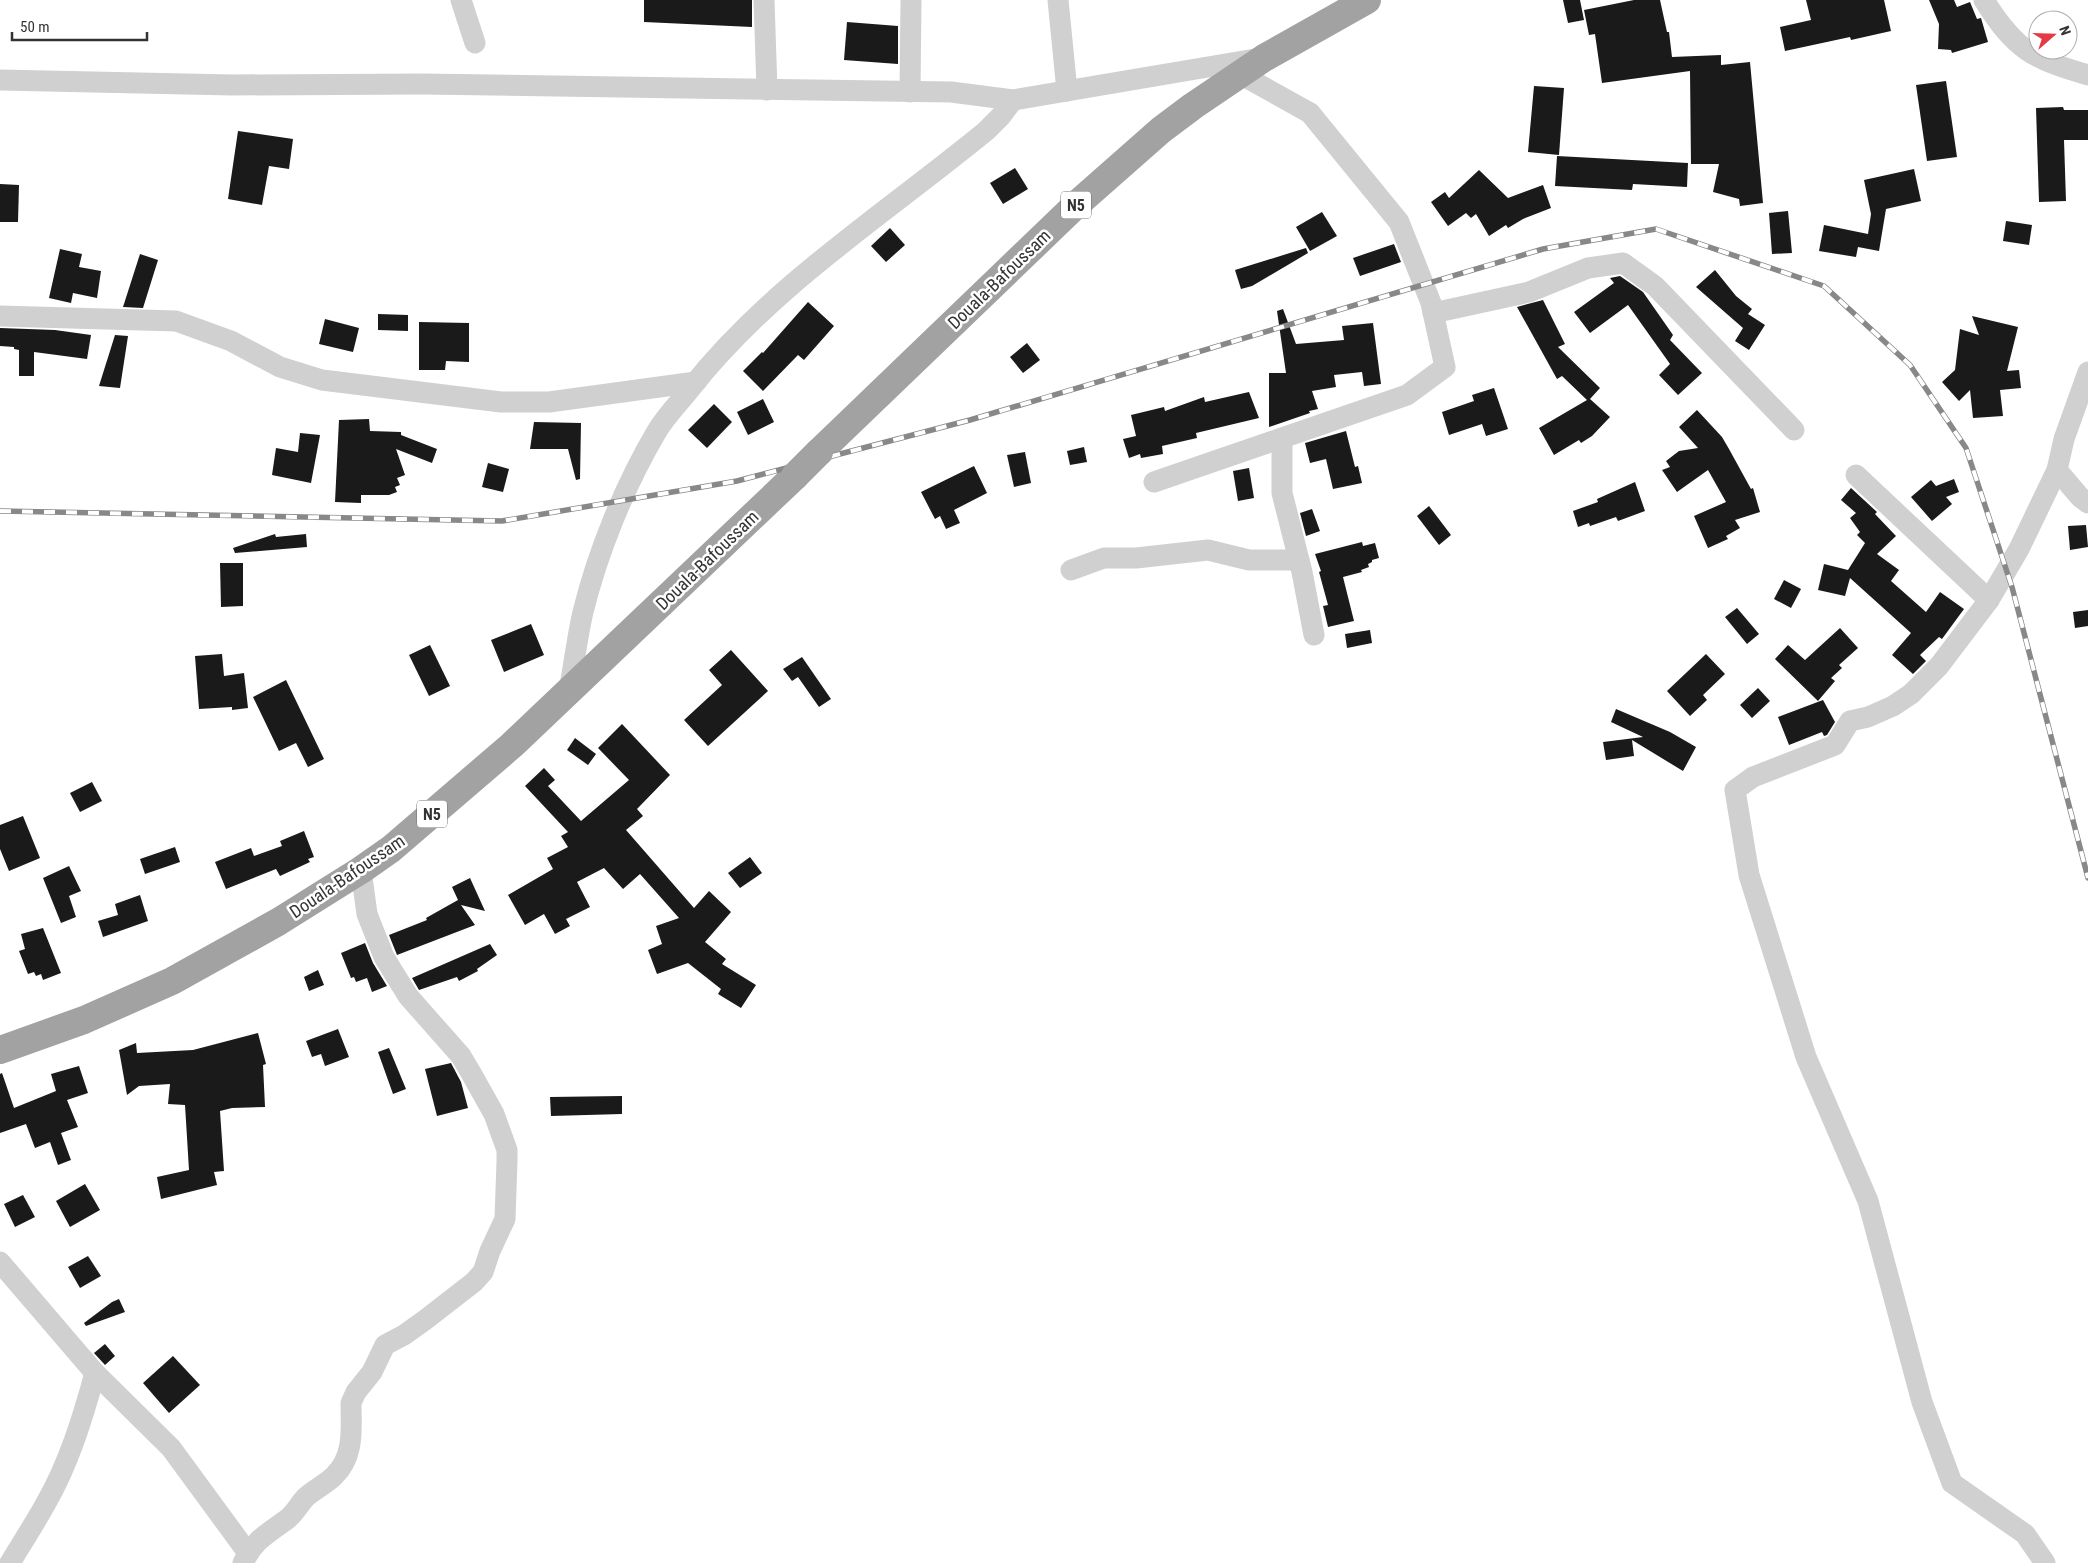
<svg xmlns="http://www.w3.org/2000/svg" width="2088" height="1563" viewBox="0 0 2088 1563" font-family="'Roboto Condensed',sans-serif">
<style>
.building{fill:#1a1a1a}
.lines{fill:none;stroke-linecap:round;stroke-linejoin:round}
.minor{stroke:#d0d0d0;stroke-width:21}
.trunk{stroke:#a2a2a2;stroke-width:28}
.rail-casing{stroke:#888;stroke-width:5.5}
.rail{stroke:#fff;stroke-width:4;stroke-dasharray:11;stroke-linecap:butt}
.trunk-bridge{stroke:#a2a2a2;stroke-width:28}
.labels{text-anchor:middle;dominant-baseline:central;stroke-width:5;stroke-linejoin:round;paint-order:stroke}
.shield{fill:#fff;stroke:#707070;stroke-width:1}
.shield-label{font-size:16px;font-weight:bold;fill:#333}
.street-label{font-size:18px;fill:#333;stroke:#fff}
</style>
<rect width="100%" height="100%" fill="#fff"/>
<g class="building">
<polygon points="644,0 752,0 752,27 644,22"/>
<polygon points="1563,0 1580,0 1584,20 1568,23"/>
<polygon points="1634,0 1660,0 1667,32 1669,32 1672,57 1721,55 1721,65 1750,62 1763,203 1740,206 1739,199 1713,192 1719,164 1691,164 1690,71 1602,83 1595,34 1589,35 1584,10"/>
<polygon points="1806,0 1884,0 1891,31 1851,40 1850,37 1785,51 1780,27 1811,20"/>
<polygon points="1929,0 1954,0 1957,7 1970,2 1977,19 1981,18 1988,42 1952,53 1951,50 1938,49 1939,24"/>
<polygon points="847,22 898,26 898,64 844,60"/>
<polygon points="1946,81 1957,157 1927,161 1916,85"/>
<polygon points="1534,86 1564,88 1559,155 1528,152"/>
<polygon points="2063,107 2064,110 2088,110 2088,140 2064,140 2066,201 2039,202 2036,108"/>
<polygon points="238,131 293,139 289,169 269,166 262,205 228,199"/>
<polygon points="1557,156 1688,163 1687,187 1633,184 1632,190 1555,186"/>
<polygon points="1015,168 1028,189 1003,204 990,183"/>
<polygon points="1914,169 1921,201 1886,209 1879,251 1858,247 1856,257 1819,251 1824,225 1868,234 1871,214 1864,180"/>
<polygon points="1479,170 1508,198 1543,185 1551,208 1523,219 1508,228 1506,225 1489,236 1476,214 1471,218 1466,213 1448,226 1431,202 1445,192 1449,198"/>
<polygon points="0,184 19,185 18,222 0,222"/>
<polygon points="1788,211 1792,253 1772,254 1769,213"/>
<polygon points="1322,212 1337,236 1310,251 1296,227"/>
<polygon points="2006,221 2032,225 2029,245 2003,241"/>
<polygon points="890,228 905,245 886,262 871,246"/>
<polygon points="1394,244 1401,262 1360,276 1353,258"/>
<polygon points="1306,248 1308,253 1252,286 1241,289 1235,270"/>
<polygon points="60,249 82,254 79,267 101,271 97,298 73,293 71,303 49,298"/>
<polygon points="140,254 158,260 143,308 123,307"/>
<polygon points="1715,270 1736,296 1752,309 1748,314 1765,325 1749,350 1735,341 1743,328 1696,287"/>
<polygon points="1620,276 1643,292 1673,335 1670,340 1702,373 1678,395 1659,375 1670,364 1628,305 1590,333 1574,312 1614,283 1610,278"/>
<polygon points="1543,300 1565,344 1558,347 1600,388 1590,399 1610,417 1592,436 1581,443 1579,440 1554,455 1539,428 1587,400 1562,376 1557,379 1517,307"/>
<polygon points="808,302 834,326 804,360 798,355 763,391 743,371 762,352 763,353"/>
<polygon points="1283,309 1296,344 1344,340 1342,326 1373,323 1381,384 1364,386 1362,372 1334,375 1336,387 1312,391 1318,409 1309,411 1310,413 1269,427 1269,373 1286,373 1277,311"/>
<polygon points="378,314 408,315 408,331 378,330"/>
<polygon points="1972,316 2018,327 2007,371 2019,370 2021,388 2000,390 2003,416 1973,418 1970,390 1959,401 1942,382 1955,370 1960,329 1979,335"/>
<polygon points="325,319 359,328 353,352 319,344"/>
<polygon points="419,322 469,323 469,362 446,361 445,370 419,370"/>
<polygon points="0,328 55,330 91,335 87,359 34,352 34,376 19,376 19,350 14,349 14,347 0,346"/>
<polygon points="115,335 128,336 120,388 99,386"/>
<polygon points="1027,343 1040,360 1023,373 1010,357"/>
<polygon points="1494,388 1508,429 1486,436 1482,424 1449,435 1442,412 1474,401 1472,395"/>
<polygon points="1249,392 1259,418 1196,433 1197,438 1162,446 1163,454 1141,458 1140,454 1129,458 1123,439 1136,436 1131,415 1164,407 1165,411 1204,397 1205,402"/>
<polygon points="763,399 774,422 748,435 737,412"/>
<polygon points="714,404 732,422 707,448 688,430"/>
<polygon points="1697,410 1722,437 1729,449 1751,489 1753,488 1760,512 1735,520 1740,528 1726,536 1728,539 1708,548 1694,516 1726,502 1708,470 1677,492 1662,470 1670,467 1666,461 1679,451 1698,448 1679,427"/>
<polygon points="369,419 370,431 401,432 401,435 437,449 432,463 396,449 405,475 397,478 400,485 395,487 397,492 389,495 361,495 361,503 335,502 339,420"/>
<polygon points="534,422 581,423 580,479 576,480 568,449 530,449"/>
<polygon points="1346,431 1355,467 1358,466 1362,483 1333,489 1326,459 1310,463 1305,443"/>
<polygon points="300,433 320,435 311,483 272,475 276,448 298,452"/>
<polygon points="1084,447 1087,462 1070,465 1067,451"/>
<polygon points="1025,452 1031,483 1014,487 1007,455"/>
<polygon points="488,463 509,469 503,492 482,487"/>
<polygon points="974,466 987,493 954,510 960,523 946,529 940,516 935,519 921,492"/>
<polygon points="1249,468 1254,498 1238,501 1233,471"/>
<polygon points="1954,479 1959,492 1946,497 1952,504 1932,521 1911,497 1931,480 1936,486"/>
<polygon points="1635,482 1645,511 1618,521 1616,517 1590,526 1589,523 1578,527 1573,511 1598,502 1597,499"/>
<polygon points="1851,488 1877,512 1875,514 1896,536 1877,554 1899,570 1891,581 1926,612 1940,592 1964,609 1942,639 1939,637 1920,655 1926,661 1913,674 1892,655 1911,633 1850,578 1845,596 1818,590 1824,564 1848,570 1865,543 1857,535 1860,532 1850,518 1856,513 1841,500"/>
<polygon points="1429,506 1451,535 1439,545 1417,516"/>
<polygon points="1312,509 1320,531 1306,536 1300,513"/>
<polygon points="2086,525 2088,547 2070,550 2068,526"/>
<polygon points="275,534 276,537 306,534 307,547 235,553 233,548"/>
<polygon points="1362,542 1363,546 1375,543 1379,558 1372,560 1372,562 1368,564 1369,567 1361,570 1362,572 1343,577 1354,621 1328,627 1323,606 1328,605 1319,572 1321,571 1315,554"/>
<polygon points="220,563 243,563 243,606 221,607"/>
<polygon points="1784,580 1801,589 1791,608 1774,599"/>
<polygon points="1737,608 1759,634 1747,644 1725,617"/>
<polygon points="2088,610 2088,626 2075,628 2073,612"/>
<polygon points="531,624 544,655 504,672 491,640"/>
<polygon points="1840,628 1858,648 1839,665 1842,668 1831,678 1835,681 1818,701 1775,659 1788,645 1805,660"/>
<polygon points="1370,630 1372,643 1347,648 1345,634"/>
<polygon points="430,645 450,686 429,696 409,655"/>
<polygon points="731,650 768,691 708,746 684,720 722,685 709,670"/>
<polygon points="222,654 224,676 244,673 248,708 232,710 232,707 199,709 195,656"/>
<polygon points="1706,654 1725,674 1703,695 1707,700 1690,716 1667,691"/>
<polygon points="802,657 831,699 819,707 798,677 792,681 783,669"/>
<polygon points="286,680 324,759 308,767 296,743 279,751 253,697"/>
<polygon points="1758,688 1770,701 1752,718 1740,705"/>
<polygon points="1823,700 1835,722 1827,735 1824,736 1822,732 1789,745 1778,717"/>
<polygon points="1616,709 1670,732 1696,747 1683,771 1632,740 1634,756 1606,760 1603,742 1643,737 1611,722"/>
<polygon points="622,724 670,775 637,809 643,816 626,830 694,908 709,891 731,912 705,942 726,959 722,964 756,985 741,1008 718,994 721,989 688,963 657,974 648,950 662,944 656,926 679,918 640,874 623,889 604,868 577,882 590,907 566,919 570,926 555,934 544,914 525,925 508,895 553,869 547,858 568,847 561,836 568,832 525,786 544,768 555,780 548,786 581,821 629,780 598,748"/>
<polygon points="575,738 596,754 588,765 567,750"/>
<polygon points="92,782 102,801 80,812 70,793"/>
<polygon points="23,816 40,858 9,871 0,849 0,825"/>
<polygon points="304,831 314,857 308,859 310,862 280,876 276,869 226,889 215,862 251,848 254,856 282,846 280,841"/>
<polygon points="175,847 180,862 145,874 140,859"/>
<polygon points="750,857 762,873 740,888 728,873"/>
<polygon points="69,866 81,891 69,896 76,917 61,923 43,878"/>
<polygon points="470,878 485,911 461,905 475,925 397,955 389,935 427,920 426,918 458,900 452,887"/>
<polygon points="140,895 148,921 103,937 98,921 118,915 115,904"/>
<polygon points="43,928 61,973 43,980 41,974 36,976 34,972 28,974 19,951 25,949 21,934"/>
<polygon points="365,943 373,963 387,986 372,992 367,978 356,982 354,977 351,978 341,953"/>
<polygon points="490,944 497,955 477,969 478,971 459,981 457,977 419,990 412,978"/>
<polygon points="318,970 324,985 309,991 304,977"/>
<polygon points="338,1029 349,1057 325,1066 321,1054 312,1057 306,1041"/>
<polygon points="258,1033 266,1064 263,1065 265,1107 232,1108 220,1111 224,1171 214,1172 217,1185 161,1199 157,1177 189,1170 185,1105 168,1104 170,1084 139,1086 127,1095 119,1050 136,1043 137,1053 193,1050"/>
<polygon points="389,1048 406,1089 393,1094 378,1052"/>
<polygon points="451,1063 461,1082 468,1108 437,1116 425,1069"/>
<polygon points="79,1066 88,1093 67,1100 78,1127 61,1133 71,1160 58,1165 50,1142 35,1148 26,1124 0,1133 0,1074 2,1073 14,1108 56,1091 51,1074"/>
<polygon points="622,1096 622,1114 551,1116 550,1097"/>
<polygon points="85,1184 100,1210 70,1227 56,1201"/>
<polygon points="23,1195 35,1217 15,1227 4,1204"/>
<polygon points="88,1256 101,1276 80,1288 68,1267"/>
<polygon points="119,1299 125,1312 86,1326 84,1323 112,1302"/>
<polygon points="105,1344 115,1356 105,1365 94,1353"/>
<polygon points="173,1356 200,1385 169,1413 143,1383"/>
</g>
<g class="lines">
<g class="minor">
<polyline points="461,0 475,43"/>
<polyline points="764,0 767,90"/>
<polyline points="1058,0 1067,91"/>
<path d="M1984 0C2015 50 2033 59 2088 75"/>
<polyline points="0,80 232,85 422,84 951,92 1013,100 1261,58"/>
<polyline points="910,92 911,0"/>
<polyline points="1433,313 1529,292 1588,268 1623,263 1655,286 1794,430"/>
<polyline points="0,316 176,321 231,341 280,367 322,380 501,402 549,402 696,382"/>
<polyline points="2088,372 2064,439 2057,470 2080,497 2088,503"/>
<polyline points="1282,439 1282,493 1302,572 1314,635"/>
<polyline points="1856,475 1989,600"/>
<polyline points="1154,482 1407,395 1445,367 1431,303 1399,222 1310,113 1240,74"/>
<polyline points="1071,570 1104,558 1136,558 1208,550 1249,560 1299,560"/>
<path d="M569 691C574 665 577 638 583 612 598 551 625 485 657 431 666 416 679 403 690 389 771 286 885 214 986 131L1001 116 1013 100"/>
<polyline points="0,1262 95,1373 171,1448 248,1553"/>
<path d="M10 1563C22 1543 35 1523 46 1503 69 1463 83 1417 95 1373"/>
<path d="M243 1563C254 1540 267 1534 286 1520 295 1514 299 1504 306 1497 315 1489 326 1484 334 1476 355 1456 351 1428 351 1403L356 1392 372 1372 385 1345 404 1335 425 1320 474 1282 483 1272 490 1251 505 1219 507 1161V1150L494 1114 471 1073 461 1056 408 996 384 957 367 914 361 870"/>
<polyline points="2045,1563 2025,1534 1952,1483 1922,1402 1868,1201 1806,1057 1749,875 1735,790 1753,777 1835,745 1850,721 1868,717 1893,706 1911,694 1939,666 1989,600 2019,549 2057,470"/>
</g>
<g class="trunk">
<polyline points="819,452 1077,204 1161,130 1193,106 1264,58 1367,0"/>
<polyline points="0,1050 84,1020 172,981 278,922 361,870 391,849 512,745 795,476"/>
</g>
<g class="rail-casing">
<polyline id="rail" points="0,511 502,521 737,481 970,420 1543,249 1656,229 1824,286 1910,365 1966,448 2012,587 2088,878"/>
</g>
<use href="#rail" class="rail"/>
<polyline class="trunk-bridge" points="795,476 819,452"/>
</g>
<g class="labels">
<g class="shield">
<rect x="1061" y="191.5" width="30" height="27" rx="4"/>
<rect x="417" y="800.5" width="30" height="27" rx="4"/>
</g>
<g class="shield-label">
<text x="1076" y="205">N5</text>
<text x="432" y="814">N5</text>
</g>
<g class="street-label">
<text transform="translate(999 279) rotate(-44)">Douala-Bafoussam</text>
<text transform="translate(707 560) rotate(-44)">Douala-Bafoussam</text>
<text transform="translate(347 876) rotate(-34)">Douala-Bafoussam</text>
</g>
</g>
<g transform="translate(2053 35) rotate(70)"><circle r="24" fill="#ffffff" stroke="#adadad"/>
<path d="M0-4L9 19L0 12L-9 19Z" fill="#e63946"/>
<text y="-8" font-size="14" font-weight="bold" text-anchor="middle" fill="#333333">N</text>
</g>
<path d="M12 32v8h135v-8" fill="none" stroke="#333333" stroke-width="2.5"/>
<text x="20" y="32" font-size="15" fill="#333333" stroke="#ffffff" stroke-width="4" paint-order="stroke">50 m</text>
</svg>
